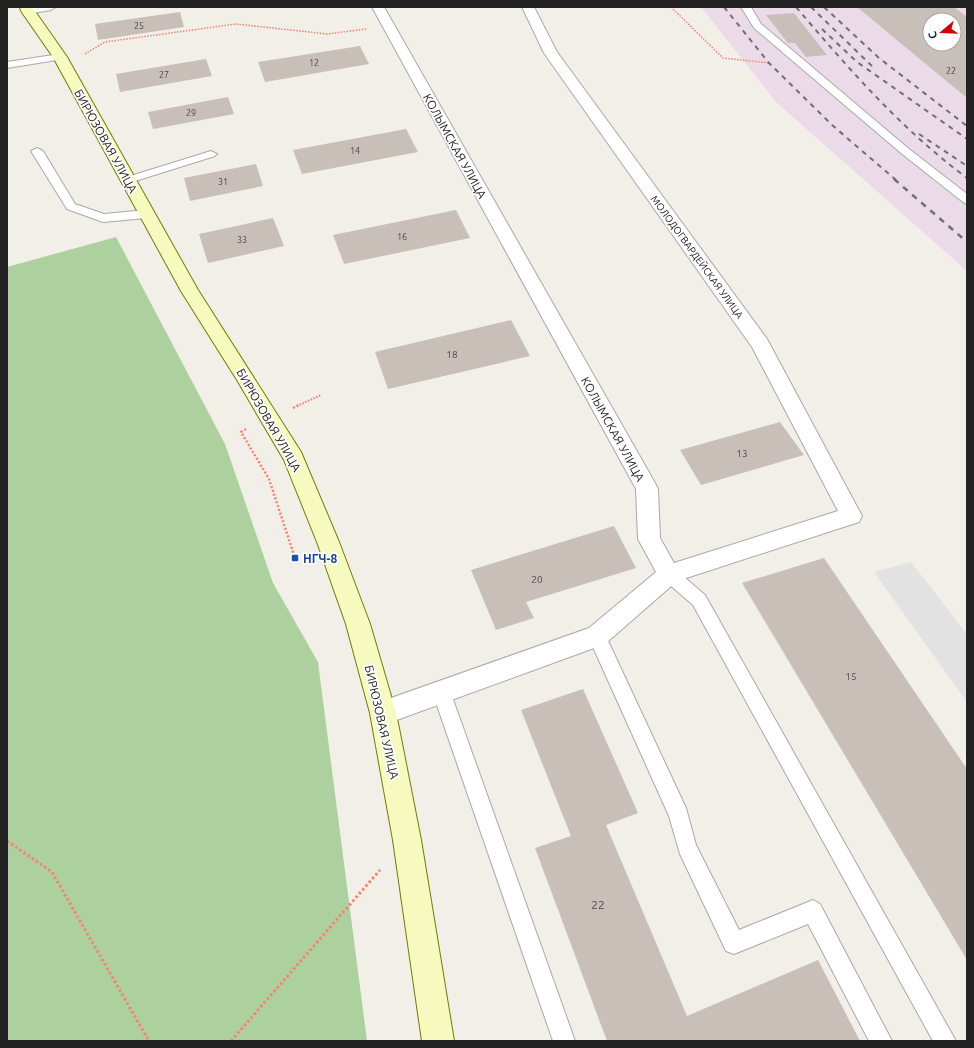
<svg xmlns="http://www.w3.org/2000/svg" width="974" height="1048" viewBox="0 0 974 1048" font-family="Ubuntu,sans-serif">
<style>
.industrial{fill:#ebdbe8;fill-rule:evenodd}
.forest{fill:#add19e}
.parking{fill:#e2e2e2}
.building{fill:#c7bfb8;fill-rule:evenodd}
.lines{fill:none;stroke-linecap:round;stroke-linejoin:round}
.service-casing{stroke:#a9a9a9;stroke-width:2}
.minor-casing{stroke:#a9a9a9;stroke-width:2}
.secondary-casing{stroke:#707d05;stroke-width:2}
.path-far3{stroke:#fa8072;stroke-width:1.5;stroke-dasharray:1.5 1.5;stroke-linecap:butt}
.path-far2{stroke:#fa8072;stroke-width:2;stroke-dasharray:1.5 1.5;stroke-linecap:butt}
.path-far1{stroke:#fa8072;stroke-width:2.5;stroke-dasharray:2 2;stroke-linecap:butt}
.path{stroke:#fa8072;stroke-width:3;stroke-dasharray:2.5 2.5;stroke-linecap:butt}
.service{fill:#fff;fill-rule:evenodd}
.minor{fill:#fff;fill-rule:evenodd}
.secondary{fill:#f7fabf;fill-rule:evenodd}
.rail-far1{stroke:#707070;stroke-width:2;stroke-dasharray:5 5;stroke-linecap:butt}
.rail{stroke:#707070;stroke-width:2.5;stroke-dasharray:6 6;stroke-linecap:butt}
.transit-dot{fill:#1a4fb4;stroke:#fff;stroke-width:1.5}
.labels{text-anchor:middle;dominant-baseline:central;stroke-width:3.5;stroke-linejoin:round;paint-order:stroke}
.far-number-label{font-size:9px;fill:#4b4948}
.far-street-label{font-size:10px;fill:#222;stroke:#fff}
.number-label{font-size:10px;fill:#4b4948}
.street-label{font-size:12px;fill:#222;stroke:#fff}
.transit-label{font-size:12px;font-weight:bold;fill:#164399;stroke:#fff;text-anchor:start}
.near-number-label{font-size:12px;fill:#4b4948}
</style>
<rect width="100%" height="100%" fill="#f2efe9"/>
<path class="industrial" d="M701 7H967V271L776 102ZM930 20H954V44H930Z"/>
<polygon class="forest" points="116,237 225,444 273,583 318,662 367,1041 7,1041 7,267"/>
<polygon class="parking" points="911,562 967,634 967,702 874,572"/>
<g class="building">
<path d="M857 7H954L967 17V98ZM930 20H954V44H930Z"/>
<polygon points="180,12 184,27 98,40 95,24"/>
<polygon points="794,13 827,55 806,57 795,43 788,43 766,15"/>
<polygon points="360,46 369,64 265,82 258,62"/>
<polygon points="206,59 212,76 120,92 116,74"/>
<polygon points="228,97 234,114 153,129 148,112"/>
<polygon points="406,129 418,152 302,174 293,150"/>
<polygon points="256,164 263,186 190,201 184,178"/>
<polygon points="456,210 470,238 344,264 333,235"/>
<polygon points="273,218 284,246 208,263 199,234"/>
<polygon points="511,320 530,356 388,389 375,352"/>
<polygon points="780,422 804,455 701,485 680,450"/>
<polygon points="614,526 636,568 526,602 534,618 496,630 471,570"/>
<polygon points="824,558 967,769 967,960 742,583"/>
<polygon points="583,689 638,813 606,825 687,1016 818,960 860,1041 607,1041 535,848 571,836 521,710"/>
</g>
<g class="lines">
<g class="service-casing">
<g id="service">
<polygon points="34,7 56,7 51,10 27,14 22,11 24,9"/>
<polygon points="741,7 751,7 761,24 909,149 967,194 967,204 963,202 901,153 754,28"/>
<polygon points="60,54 63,55 65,57 63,59 7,68 7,62"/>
<polygon points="37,148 43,151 75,204 104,214 146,210 152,214 146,218 103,222 67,209 31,151"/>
<polygon points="211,151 217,154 215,156 132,182 128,183 122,180 124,178"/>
<polygon points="669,567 675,569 705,595 956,1041 933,1041 693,605 663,579 661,574 663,569"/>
<polygon points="597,628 603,630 686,808 696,845 739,930 813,900 820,904 892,1041 869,1041 808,924 734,954 726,951 680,854 669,816 588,636 591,630"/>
<polygon points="441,683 447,685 450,691 575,1041 553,1041 432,691 435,685"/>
</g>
</g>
<g class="minor-casing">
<polygon id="minor" points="372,7 384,7 655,483 658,489 660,538 674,563 838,511 752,347 544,53 522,7 534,7 557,52 767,339 862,516 859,522 677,581 605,644 383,725 374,722 370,713 374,704 589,628 656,572 638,539 636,489"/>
</g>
<g class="secondary-casing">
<polygon id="secondary" points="20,7 32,7 67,57 198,290 301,452 339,542 370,624 396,713 421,840 454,1041 422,1041 393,840 370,713 346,624 317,542 284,460 237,380 181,291 53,57 21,11"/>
</g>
<g class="path-far3">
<polyline points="562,7 590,7"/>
<polyline points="671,7 723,58 770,63"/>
<polyline points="85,54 105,42 236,24 327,34 366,29"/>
</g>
<polyline class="path-far2" points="297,406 321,395"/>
<g class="path-far1">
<polyline points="293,408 299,405"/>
<polyline points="246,429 241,432 269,479 295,558"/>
</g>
<g class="path">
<polyline points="7,841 52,872 149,1041"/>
<polyline points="231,1041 380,870"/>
</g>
<use href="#service" class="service"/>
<use href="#minor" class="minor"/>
<use href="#secondary" class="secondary"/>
<g class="rail-far1">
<polyline points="724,7 769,63 832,125 896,180"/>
<path d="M796 7C849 69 901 129 967 178"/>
<polyline points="811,7 875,69"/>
<polyline points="824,7 879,58 967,126"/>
<polyline points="822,29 857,62 967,139"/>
<polyline points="919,134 967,166"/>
</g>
<polyline class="rail" points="894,179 967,242"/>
</g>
<rect class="transit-dot" x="291" y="554" width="8" height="8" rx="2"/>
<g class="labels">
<g class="far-number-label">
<text x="139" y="26">25</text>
<text x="314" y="63">12</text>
<text x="951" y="71">22</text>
<text x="164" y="75">27</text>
<text x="191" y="113">29</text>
<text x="355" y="151">14</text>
<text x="223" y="182">31</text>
<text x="402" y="237">16</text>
<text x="242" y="240">33</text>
</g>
<g class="far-street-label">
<text transform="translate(697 257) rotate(54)">МОЛОДОГВАРДЕЙСКАЯ УЛИЦА</text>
</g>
<g class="number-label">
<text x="452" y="354">18</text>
<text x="742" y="453">13</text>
<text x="537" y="579">20</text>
<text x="851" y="676">15</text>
</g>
<g class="street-label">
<text transform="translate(106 141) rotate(61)">БИРЮЗОВАЯ УЛИЦА</text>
<text transform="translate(455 146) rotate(61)">КОЛЫМСКАЯ УЛИЦА</text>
<text transform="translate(269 420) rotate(60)">БИРЮЗОВАЯ УЛИЦА</text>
<text transform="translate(613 429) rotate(61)">КОЛЫМСКАЯ УЛИЦА</text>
<text transform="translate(382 722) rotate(77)">БИРЮЗОВАЯ УЛИЦА</text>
</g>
<g class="transit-label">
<text x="303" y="558">НГЧ-8</text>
</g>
<g class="near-number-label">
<text x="598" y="904">22</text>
</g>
</g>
<rect width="974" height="1048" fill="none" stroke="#222222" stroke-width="16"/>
<g transform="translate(942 32) rotate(251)"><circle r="19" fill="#ffffff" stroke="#a7a7a7"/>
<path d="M0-3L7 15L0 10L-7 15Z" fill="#d40000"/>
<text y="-6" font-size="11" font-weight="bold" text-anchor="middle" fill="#222222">С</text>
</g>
</svg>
